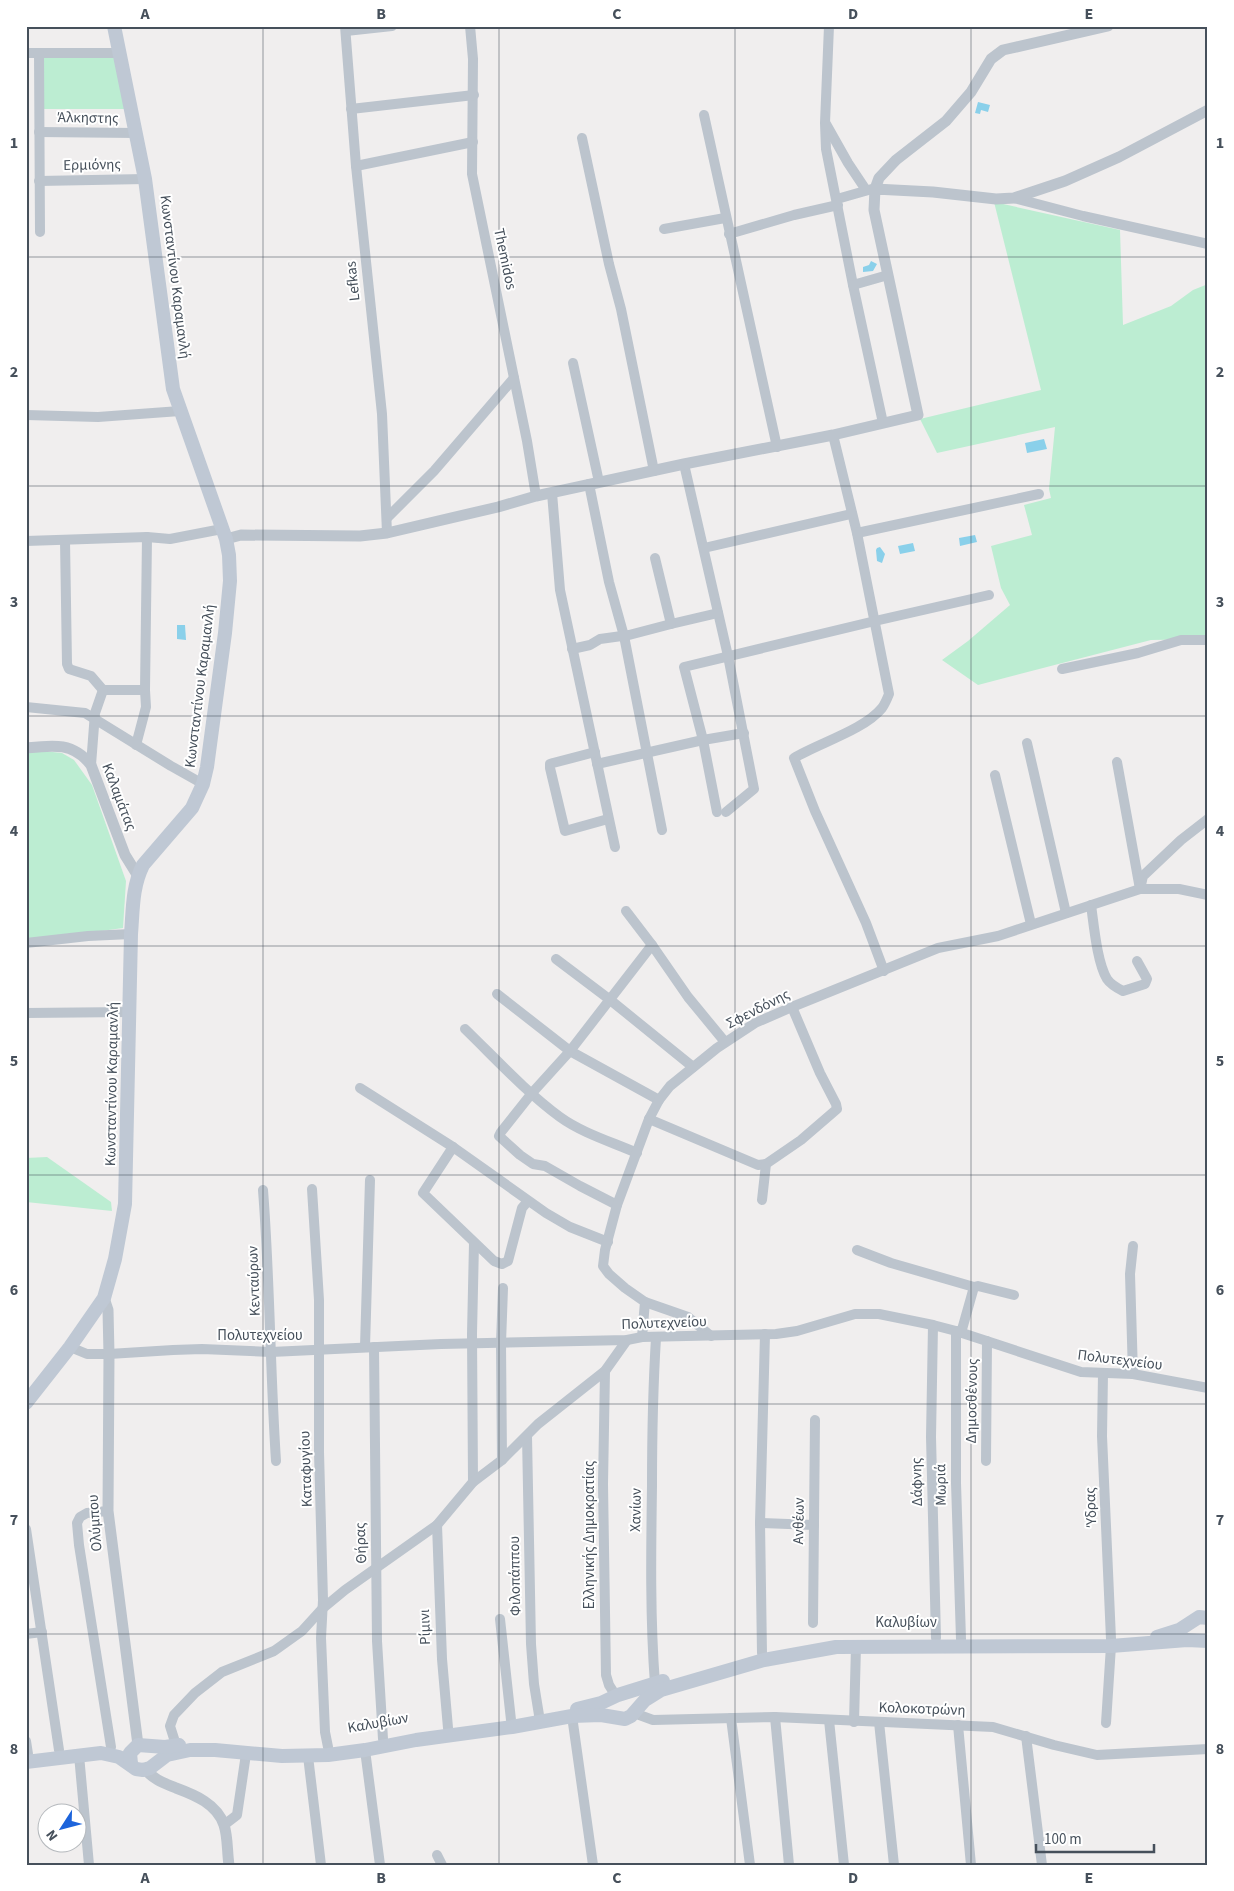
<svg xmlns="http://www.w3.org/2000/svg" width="1234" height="1891" viewBox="0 0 1234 1891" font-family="'Source Sans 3',sans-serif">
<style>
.green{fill:#bcedd2}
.water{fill:#8ad0ea}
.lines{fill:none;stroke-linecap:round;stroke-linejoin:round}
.minor{stroke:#bcc4cd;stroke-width:10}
.tertiary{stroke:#bcc4cd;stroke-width:11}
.secondary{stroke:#bfc8d4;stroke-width:14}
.grid{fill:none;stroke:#46505b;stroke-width:1;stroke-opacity:0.55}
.labels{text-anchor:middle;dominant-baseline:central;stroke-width:4;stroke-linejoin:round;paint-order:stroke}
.street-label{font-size:15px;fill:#46505b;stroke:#fff}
.neatline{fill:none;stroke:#46505b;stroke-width:2}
.grid-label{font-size:16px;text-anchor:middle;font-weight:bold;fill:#46505b}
</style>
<rect width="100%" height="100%" fill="#f0eeee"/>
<g class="green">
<polygon points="43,57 115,58 125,109 43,109"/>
<polygon points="994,202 1120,230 1123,325 1171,306 1193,290 1208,284 1208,639 1151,640 978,685 942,660 968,641 1010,605 1001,588 991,546 1032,535 1024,505 1051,498 1049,489 1055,427 937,453 920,419 1041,390"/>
<polygon points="43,751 62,753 74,760 92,785 126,881 123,928 87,933 26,939 26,753"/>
<polygon points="47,1157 111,1202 112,1211 26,1202 26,1158"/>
</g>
<g class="water">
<polygon points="978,102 990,105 988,112 981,110 980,114 975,113"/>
<polygon points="871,261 877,264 873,271 863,272 863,267 869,265"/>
<polygon points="1044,439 1047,449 1027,453 1025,443"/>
<polygon points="975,535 977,542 960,546 959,538"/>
<polygon points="913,543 915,551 900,554 898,546"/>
<polygon points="880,547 885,554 882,563 877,561 876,550 877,548"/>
<polygon points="177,625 185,625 186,640 177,639"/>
</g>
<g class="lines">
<g class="minor">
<polyline points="345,26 356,166 382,414 387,533"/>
<polyline points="470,26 473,59 472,174 527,441 536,496"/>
<polyline points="829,26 825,123 826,149 853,285 883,423"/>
<polyline points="346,31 392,26"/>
<polyline points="26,53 119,53"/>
<polyline points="39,53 40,232"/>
<polyline points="351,109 474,95"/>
<polyline points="704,115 777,447"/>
<polyline points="826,124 848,163 866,190"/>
<polyline points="39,132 136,133"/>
<polyline points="582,138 609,264 621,309 654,471"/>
<polyline points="356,166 473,142"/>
<polyline points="39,181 145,179"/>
<polyline points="1014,198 1083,216 1208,244"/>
<polyline points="837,199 872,189"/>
<polyline points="664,229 725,218"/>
<polyline points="729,234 794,215 838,205"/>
<polyline points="853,285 888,275"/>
<polyline points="573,363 599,482"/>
<polyline points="26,415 98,417 180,411"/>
<path d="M833 435 857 533 889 694C887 699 885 704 882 708 864 730 819 743 794 758L815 811 866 923 884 971"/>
<polyline points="684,464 728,656 754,789 726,812"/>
<polyline points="589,484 609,582 624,636 662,830"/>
<polyline points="552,493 560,590 615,847"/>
<polyline points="387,518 434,471 514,378"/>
<polyline points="857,533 1039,494"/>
<polyline points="65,540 67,664 69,669 91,676 103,690 145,690 146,707 136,745"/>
<polyline points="26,541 147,537 170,539 222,529"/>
<polyline points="704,548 851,514"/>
<polyline points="655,558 671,624 718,613"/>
<polyline points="572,649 590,645 600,639 629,635 671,624"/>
<polyline points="1062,669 1138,653 1181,640 1208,640"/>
<polyline points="145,690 147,537"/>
<polyline points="26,707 85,713 171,766 203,784"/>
<polyline points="1027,743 1066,913"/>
<polyline points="595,752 553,763 550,764 550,768 565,831 608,819"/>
<polyline points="1117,762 1140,889"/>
<polyline points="597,764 703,740 744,733"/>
<polyline points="91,765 95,713 103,690"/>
<polyline points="995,775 1031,924"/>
<polyline points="717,812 703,740 684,667 875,621 989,595"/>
<polyline points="1141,885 1143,876 1181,840 1208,819"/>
<path d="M1091 905C1094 926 1097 962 1107 979 1111 985 1117 988 1123 991L1145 984 1147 979 1137 961"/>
<polyline points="26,943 88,936 131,934"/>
<polyline points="652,945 688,997 725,1042"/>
<polyline points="556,959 609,999 693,1067"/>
<polyline points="497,994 570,1051 659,1100"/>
<polyline points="26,1013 130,1012"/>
<path d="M465 1029C496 1059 526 1092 560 1117 582 1133 612 1142 637 1153"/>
<polyline points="360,1088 453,1147"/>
<polyline points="649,1119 758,1165 766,1164"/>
<polyline points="312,1189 319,1300 319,1452 323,1600 321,1638 325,1732 328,1747"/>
<path d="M263 1190C270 1280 270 1370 276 1461"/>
<polyline points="762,1200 766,1164 801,1140 837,1109 836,1104 820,1073 792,1007"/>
<polyline points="528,1201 522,1208 508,1261 502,1264 494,1261 423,1193 453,1147 546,1213 570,1227 608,1242"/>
<polyline points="617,1205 580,1186 545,1166 533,1164 520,1155 499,1136 501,1132 532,1093 570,1051 652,945 626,911"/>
<polyline points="1133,1246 1130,1274 1133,1374"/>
<polyline points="857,1250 891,1263 974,1287"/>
<polyline points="645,1302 688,1317 711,1336"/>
<polyline points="933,1325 931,1437 936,1638"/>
<polyline points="956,1331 956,1483 961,1639"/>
<polyline points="961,1333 974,1287 978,1286 1014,1295"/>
<polyline points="642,1337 645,1302 625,1288 609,1274 603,1266 605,1250 617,1205 649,1119 659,1100 670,1086 717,1048 755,1023 792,1007 938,948 998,936 1140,889 1179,889 1208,895"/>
<polyline points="70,1347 87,1354 109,1354 173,1350 202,1349 271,1352 441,1344 627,1340 642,1337 776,1334 797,1331 855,1314 879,1314 933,1325 956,1331 1081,1372 1133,1374 1208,1388"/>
<polyline points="365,1347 370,1180"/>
<polyline points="374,1347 377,1641 383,1739"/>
<polyline points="605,1371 603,1484 606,1675 609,1685 616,1696"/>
<polyline points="1103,1374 1102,1436 1111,1639"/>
<polyline points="527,1436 531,1644 534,1684 539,1715"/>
<polyline points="502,1460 501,1343 503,1288"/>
<polyline points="986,1461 987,1341"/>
<polyline points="473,1482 472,1334 474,1243"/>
<polyline points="108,1511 87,1513 80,1517 77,1523 79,1545 111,1747"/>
<polyline points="760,1523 814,1525"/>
<polyline points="437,1525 442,1659 448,1728"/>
<polyline points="26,1529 59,1750"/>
<polyline points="500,1619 511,1720"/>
<polyline points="813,1623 815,1420"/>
<polyline points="26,1634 42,1632"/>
<polyline points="762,1653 760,1523 765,1334"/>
<path d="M655 1684C650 1618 651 1552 652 1486 652 1436 653 1387 656 1338"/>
<polyline points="634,1713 653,1720 775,1717 993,1727 1054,1745 1097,1755 1208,1749"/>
<polyline points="572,1716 593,1865"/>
<polyline points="775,1717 789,1865"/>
<polyline points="731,1718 750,1865"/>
<polyline points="829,1720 844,1865"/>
<polyline points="854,1722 856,1646"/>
<polyline points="879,1722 894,1865"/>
<polyline points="1106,1723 1111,1646"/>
<polyline points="958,1725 971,1865"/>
<polyline points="1026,1736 1042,1865"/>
<polyline points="26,1741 28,1754"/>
<polyline points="176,1745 170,1726 174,1715 195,1693 222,1672 274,1651 302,1631 322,1609 345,1590 437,1525 473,1482 502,1460 538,1424 605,1371 627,1340"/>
<polyline points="365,1750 380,1865"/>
<polyline points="79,1755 89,1865"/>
<polyline points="308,1756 321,1865"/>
<polyline points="224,1825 237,1815 246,1754"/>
<polyline points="437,1855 442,1865"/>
</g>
<g class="tertiary">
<polyline points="875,189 879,178 896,160 946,121 971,92 991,59 1003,50 1108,26"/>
<polyline points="226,539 241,535 360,536 387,533 498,507 536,496 684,464 833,435 918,415 874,210 875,189 933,192 996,199 1014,198 1065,181 1119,157 1208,110"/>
<path d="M26 748C53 745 73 742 91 765L125 855 138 876"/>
<polyline points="104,1298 108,1310 109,1354 108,1511 138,1745"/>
<path d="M146 1770C154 1780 164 1783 176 1788 195 1795 217 1804 224 1825 228 1837 227 1852 229 1865"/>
</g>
<g class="secondary">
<path d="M26 1403 70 1347 104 1298 115 1259 125 1204 131 934C133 910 132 887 143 865L192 808 203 784 207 767 225 633 230 581 229 555 226 539 173 389 145 179 114 26"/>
<polyline points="1157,1637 1179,1630 1199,1617 1208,1618"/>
<polyline points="577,1709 601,1703 618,1695 663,1681"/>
<polyline points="26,1762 101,1753 119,1757 136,1769 143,1770 150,1768 167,1755 190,1750 215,1750 282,1756 328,1755 365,1750 416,1740 512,1727 572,1716 601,1715 625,1719 631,1716 645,1700 661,1690 764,1660 836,1647 1111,1646 1187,1640 1208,1641"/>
<polyline points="131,1764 130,1753 138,1745 165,1747 179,1745"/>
</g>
</g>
<path class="grid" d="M263 26V1865M499 26V1865M735 26V1865M971 26V1865M26 257H1208M26 486H1208M26 716H1208M26 946H1208M26 1175H1208M26 1404H1208M26 1634H1208"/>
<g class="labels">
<g class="street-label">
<text transform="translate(88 118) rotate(1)">Άλκηστης</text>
<text transform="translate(92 165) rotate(-1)">Ερμιόνης</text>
<text transform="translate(505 259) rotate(78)">Themidos</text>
<text transform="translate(175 277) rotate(83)">Κωνσταντίνου Καραμανλή</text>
<text transform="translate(353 281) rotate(-96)">Lefkas</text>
<text transform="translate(200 686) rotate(-83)">Κωνσταντίνου Καραμανλή</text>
<text transform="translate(119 797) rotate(69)">Καλαμάτας</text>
<text transform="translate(758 1009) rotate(-27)">Σφενδόνης</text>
<text transform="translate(112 1084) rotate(-89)">Κωνσταντίνου Καραμανλή</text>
<text transform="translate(254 1281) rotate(-92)">Κενταύρων</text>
<text transform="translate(664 1323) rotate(-2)">Πολυτεχνείου</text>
<text x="260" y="1335">Πολυτεχνείου</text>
<text transform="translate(1120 1360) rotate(7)">Πολυτεχνείου</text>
<text transform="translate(972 1401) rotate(-89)">Δημοσθένους</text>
<text transform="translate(306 1469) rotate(-92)">Καταφυγίου</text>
<text transform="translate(917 1482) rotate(-91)">Δάφνης</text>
<text transform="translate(941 1485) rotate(-91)">Μωριά</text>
<text transform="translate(1091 1507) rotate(-92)">Ύδρας</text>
<text transform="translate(636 1510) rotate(-89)">Χανίων</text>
<text transform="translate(799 1521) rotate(-89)">Ανθέων</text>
<text transform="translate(95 1523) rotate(-94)">Ολύμπου</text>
<text transform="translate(589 1535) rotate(-90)">Ελληνικής Δημοκρατίας</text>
<text transform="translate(361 1543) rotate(-92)">Θήρας</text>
<text transform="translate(515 1576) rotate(-91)">Φιλοπάππου</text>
<text x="906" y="1622">Καλυβίων</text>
<text transform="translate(425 1627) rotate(-92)">Ρίμινι</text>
<text transform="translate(922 1709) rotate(2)">Κολοκοτρώνη</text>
<text transform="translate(378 1723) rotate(-10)">Καλυβίων</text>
</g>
</g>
<rect width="1234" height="1891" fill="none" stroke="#ffffff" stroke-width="55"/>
<g transform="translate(62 1828) rotate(234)"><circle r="24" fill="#ffffff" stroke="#b5b9bd"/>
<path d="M0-4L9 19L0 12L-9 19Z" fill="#1d64db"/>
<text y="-8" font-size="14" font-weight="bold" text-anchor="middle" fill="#46505b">N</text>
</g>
<path d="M1036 1844v8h118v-8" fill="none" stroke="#46505b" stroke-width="2.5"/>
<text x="1044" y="1844" font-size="15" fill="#46505b" stroke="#ffffff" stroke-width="4" paint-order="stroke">100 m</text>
<rect x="28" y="28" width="1178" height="1836" class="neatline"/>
<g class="grid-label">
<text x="145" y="19">A</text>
<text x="381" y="19">B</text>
<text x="617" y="19">C</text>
<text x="853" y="19">D</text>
<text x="1089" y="19">E</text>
<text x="14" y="148">1</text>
<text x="1220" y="148">1</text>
<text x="14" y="377">2</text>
<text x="1220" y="377">2</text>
<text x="14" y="607">3</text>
<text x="1220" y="607">3</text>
<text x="14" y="836">4</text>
<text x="1220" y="836">4</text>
<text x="14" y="1066">5</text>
<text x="1220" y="1066">5</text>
<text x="14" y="1295">6</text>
<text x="1220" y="1295">6</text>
<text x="14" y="1525">7</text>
<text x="1220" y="1525">7</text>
<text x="14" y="1754">8</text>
<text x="1220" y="1754">8</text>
<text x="145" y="1883">A</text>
<text x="381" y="1883">B</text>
<text x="617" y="1883">C</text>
<text x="853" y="1883">D</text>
<text x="1089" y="1883">E</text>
</g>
</svg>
